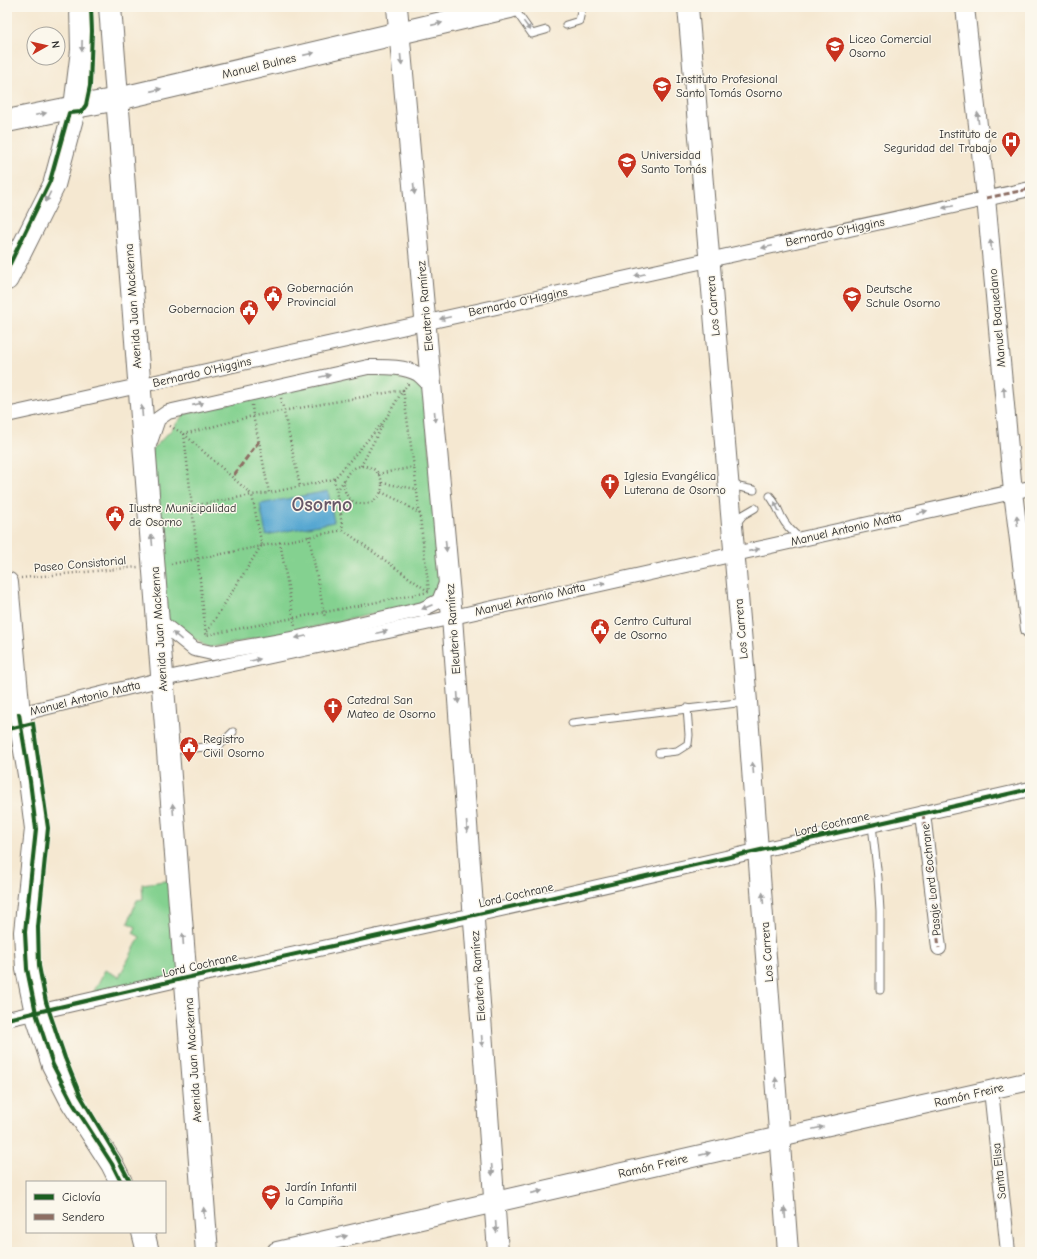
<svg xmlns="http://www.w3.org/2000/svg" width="1037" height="1259" viewBox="0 0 1037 1259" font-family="'Comic Neue',sans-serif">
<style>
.green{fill:#84d190;stroke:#587e5e}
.water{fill:#56a7d1;stroke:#40697e}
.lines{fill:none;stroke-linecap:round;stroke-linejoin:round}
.service-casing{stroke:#726d65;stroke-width:9}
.minor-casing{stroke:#726d65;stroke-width:16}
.tertiary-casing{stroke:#726d65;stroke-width:20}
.secondary-casing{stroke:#726d65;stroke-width:22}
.primary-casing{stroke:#726d65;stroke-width:24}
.path{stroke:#726d65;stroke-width:2.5;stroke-dasharray:1 3;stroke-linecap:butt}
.service{stroke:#fff;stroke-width:7}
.minor{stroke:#fff;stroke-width:14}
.tertiary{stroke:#fff;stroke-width:18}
.secondary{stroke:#fff;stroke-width:20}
.primary{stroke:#fff;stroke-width:22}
.quiet{stroke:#8d6e63;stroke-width:3;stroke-dasharray:6 3;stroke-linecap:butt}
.cycleway-casing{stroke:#fbf7ec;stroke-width:6}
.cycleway{stroke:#1b5e20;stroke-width:4}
.oneway{fill:#a0a0a0}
.labels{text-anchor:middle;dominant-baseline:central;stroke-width:3;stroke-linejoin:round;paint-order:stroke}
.poi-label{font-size:12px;fill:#2b2b2b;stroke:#fbf7ec;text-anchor:start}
.street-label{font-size:12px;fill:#2b2b2b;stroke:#fbf7ec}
.town-label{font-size:20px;font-weight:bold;fill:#675868;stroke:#fbf7ec}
</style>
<rect width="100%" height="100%" fill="#fbf7ec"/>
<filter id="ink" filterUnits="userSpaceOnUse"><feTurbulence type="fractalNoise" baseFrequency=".025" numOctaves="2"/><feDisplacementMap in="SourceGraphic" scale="8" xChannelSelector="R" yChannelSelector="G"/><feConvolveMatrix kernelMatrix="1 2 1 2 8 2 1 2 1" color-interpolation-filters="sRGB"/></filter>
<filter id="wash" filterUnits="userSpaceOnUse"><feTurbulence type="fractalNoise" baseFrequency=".012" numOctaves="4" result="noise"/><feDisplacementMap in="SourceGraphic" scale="16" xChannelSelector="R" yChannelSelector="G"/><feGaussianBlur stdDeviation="0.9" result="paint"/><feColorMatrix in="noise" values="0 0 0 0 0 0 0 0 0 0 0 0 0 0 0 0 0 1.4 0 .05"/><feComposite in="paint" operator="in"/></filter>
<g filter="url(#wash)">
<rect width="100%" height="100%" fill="#f5e8d1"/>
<g class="green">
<polygon points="379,370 418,383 425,390 441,591 424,603 296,631 209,648 166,621 151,451 173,428 184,414"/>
<polygon points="180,879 186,978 90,999 105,970 119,977 140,937 133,933 136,927 128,923 137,900 143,899 142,884"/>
</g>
<polygon class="water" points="328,491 334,522 266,535 260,504"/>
</g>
<g filter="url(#ink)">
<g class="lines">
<g class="service-casing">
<g id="service">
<polyline points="513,7 532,34 546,30"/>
<polyline points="566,25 579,21 582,7"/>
<polyline points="732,482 739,487 754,490"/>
<path d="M770 496C775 502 778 509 781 516 786 526 793 533 801 539"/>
<polyline points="735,525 743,515 755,508"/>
<polyline points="572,723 745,702"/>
<polyline points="169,750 219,746 233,732"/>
<polyline points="659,753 677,751 688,744 689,735 687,708"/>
<polyline points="872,825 878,878 880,911 880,990"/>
</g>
</g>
<g class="minor-casing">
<g id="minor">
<polyline points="7,415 1030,189"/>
<path d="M148 448 158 419 168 412 368 367C383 367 404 366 418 374 423 378 427 383 432 387"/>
<polyline points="158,620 194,649 212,653 298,638 423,609 439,601 447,581"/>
<polyline points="7,717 163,679 426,623 1030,488"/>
<polyline points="923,813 939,948"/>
<polyline points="7,1019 186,978 474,915 1030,789"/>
<polyline points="991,1090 1008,1252"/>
</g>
</g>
<g class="tertiary-casing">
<g id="tertiary">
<polyline points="965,7 986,198 1013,492 1030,629"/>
<polyline points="780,1137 1030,1081"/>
</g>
</g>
<g class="secondary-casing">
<g id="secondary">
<polyline points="397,7 452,617 498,1252"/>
<polyline points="688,7 747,702 788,1252"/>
<polyline points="277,1252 780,1137"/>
</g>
</g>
<g class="primary-casing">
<g id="primary">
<polyline points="110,7 207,1252"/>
<polyline points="7,121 75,107 118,99 510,7"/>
<polyline points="7,279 54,185 75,107 82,50 81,7"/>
<polyline points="7,583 19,714 30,781 36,829 25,932 27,969 36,1013 53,1065 72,1102 112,1164 121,1182"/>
<polyline points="143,1232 148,1252"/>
</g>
</g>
<g class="path">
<polygon points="403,390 414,467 429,592 206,635 184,434 253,416"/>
<polyline points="281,398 300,486"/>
<polyline points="252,405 253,416 259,441 269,493 334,479 343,530 262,546 252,495 269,493"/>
<polyline points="170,426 184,434 252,495"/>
<polyline points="361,466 383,424"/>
<circle cx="363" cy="485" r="19"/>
<polyline points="378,474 414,467"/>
<polyline points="334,479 385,420 403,390 409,383"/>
<polyline points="382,483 417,489"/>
<polyline points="337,491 345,479"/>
<polyline points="381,492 400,501 420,514"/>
<polyline points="166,508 192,506 252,495"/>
<polyline points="341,514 351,500"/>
<polyline points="343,530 429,592"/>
<polyline points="309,536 325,618"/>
<polyline points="280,542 295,626"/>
<polyline points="171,564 262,546"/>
<polyline points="21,578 138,567"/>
<polyline points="205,635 261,546"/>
</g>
<use href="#service" class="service"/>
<use href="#minor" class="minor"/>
<use href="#tertiary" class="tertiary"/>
<use href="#secondary" class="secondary"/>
<use href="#primary" class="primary"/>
<g class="quiet">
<polyline points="986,198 1030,189"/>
<polyline points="234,475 259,441"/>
<polyline points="923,813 939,948"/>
</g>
<g class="cycleway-casing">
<g id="cycleway">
<polyline points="7,270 50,181 69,113 81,112 86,105 90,86 92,31 91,7"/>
<polyline points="7,711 9,729 33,723 48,828 38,927 39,966 46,1002 65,1058 80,1095 117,1157 130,1182"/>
<polyline points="19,714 30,781 36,829 25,932 27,969 36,1013 53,1065 72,1102 112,1164 121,1182"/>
<polyline points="7,1019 186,978 474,915 1030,789"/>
</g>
</g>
<use href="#cycleway" class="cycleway"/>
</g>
<defs><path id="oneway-solid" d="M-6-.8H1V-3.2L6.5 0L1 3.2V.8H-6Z"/></defs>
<g class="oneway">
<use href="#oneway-solid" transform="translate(437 24) rotate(-13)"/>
<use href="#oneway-solid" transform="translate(527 26) rotate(54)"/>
<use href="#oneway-solid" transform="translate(82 46) rotate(91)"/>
<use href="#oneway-solid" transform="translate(309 54) rotate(-13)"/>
<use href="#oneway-solid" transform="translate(401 60) rotate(85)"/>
<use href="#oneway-solid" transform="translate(156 90) rotate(-13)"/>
<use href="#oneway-solid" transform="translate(41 114) rotate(-12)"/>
<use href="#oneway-solid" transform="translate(978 118) rotate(-96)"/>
<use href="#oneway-solid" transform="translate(414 189) rotate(85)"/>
<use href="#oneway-solid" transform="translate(48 197) rotate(117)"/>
<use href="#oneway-solid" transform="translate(948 207) rotate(168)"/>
<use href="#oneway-solid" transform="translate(991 245) rotate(-95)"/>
<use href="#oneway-solid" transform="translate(767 247) rotate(168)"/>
<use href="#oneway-solid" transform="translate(640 275) rotate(168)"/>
<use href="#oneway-solid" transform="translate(445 318) rotate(168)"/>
<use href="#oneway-solid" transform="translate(325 376) rotate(-12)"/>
<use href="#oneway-solid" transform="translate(1004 392) rotate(-95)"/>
<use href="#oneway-solid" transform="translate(198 404) rotate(-13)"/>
<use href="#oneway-solid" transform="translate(142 411) rotate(-95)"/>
<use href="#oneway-solid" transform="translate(435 417) rotate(85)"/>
<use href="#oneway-solid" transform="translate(777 507) rotate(-115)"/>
<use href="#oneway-solid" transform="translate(922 512) rotate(-13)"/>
<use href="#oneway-solid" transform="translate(1017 521) rotate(-97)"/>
<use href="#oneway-solid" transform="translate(152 540) rotate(-95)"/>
<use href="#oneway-solid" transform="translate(446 546) rotate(85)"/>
<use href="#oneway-solid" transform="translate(754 550) rotate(-13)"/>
<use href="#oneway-solid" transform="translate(600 584) rotate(-13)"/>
<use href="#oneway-solid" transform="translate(427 607) rotate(157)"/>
<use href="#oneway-solid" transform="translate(382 632) rotate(-12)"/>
<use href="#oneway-solid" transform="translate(177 636) rotate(-141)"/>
<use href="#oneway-solid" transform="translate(301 637) rotate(168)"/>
<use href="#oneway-solid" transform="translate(255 660) rotate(-12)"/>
<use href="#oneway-solid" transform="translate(458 698) rotate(86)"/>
<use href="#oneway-solid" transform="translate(753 768) rotate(-95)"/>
<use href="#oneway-solid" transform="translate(173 809) rotate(-95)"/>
<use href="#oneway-solid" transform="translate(467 827) rotate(86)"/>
<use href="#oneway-solid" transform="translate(763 898) rotate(-94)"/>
<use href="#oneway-solid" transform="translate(183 939) rotate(-94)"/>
<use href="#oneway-solid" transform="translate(482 1041) rotate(86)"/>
<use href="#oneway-solid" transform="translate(776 1083) rotate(-94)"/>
<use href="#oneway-solid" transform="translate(818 1128) rotate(-12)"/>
<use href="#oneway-solid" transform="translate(705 1154) rotate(-13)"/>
<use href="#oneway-solid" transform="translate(492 1170) rotate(86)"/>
<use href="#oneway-solid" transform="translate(537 1192) rotate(-13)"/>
<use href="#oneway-solid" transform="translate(204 1213) rotate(-94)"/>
<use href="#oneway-solid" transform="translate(785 1213) rotate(-94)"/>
<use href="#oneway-solid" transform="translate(496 1227) rotate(86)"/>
<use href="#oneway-solid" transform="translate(342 1237) rotate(-13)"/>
</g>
</g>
<defs>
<g id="school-pin" transform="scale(1)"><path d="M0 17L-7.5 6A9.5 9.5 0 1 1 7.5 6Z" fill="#c8321e" stroke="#fbf7ec"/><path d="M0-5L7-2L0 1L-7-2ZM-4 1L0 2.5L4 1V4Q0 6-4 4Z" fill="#fff"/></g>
<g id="university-pin" transform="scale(1)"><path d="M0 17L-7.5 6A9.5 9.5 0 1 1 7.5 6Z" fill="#c8321e" stroke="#fbf7ec"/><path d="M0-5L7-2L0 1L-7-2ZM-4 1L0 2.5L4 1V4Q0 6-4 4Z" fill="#fff"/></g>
<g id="hospital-pin" transform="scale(1)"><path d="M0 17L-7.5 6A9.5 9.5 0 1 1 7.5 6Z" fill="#c8321e" stroke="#fbf7ec"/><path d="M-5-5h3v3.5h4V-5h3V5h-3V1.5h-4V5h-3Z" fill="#fff"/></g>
<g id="civic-pin" transform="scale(1)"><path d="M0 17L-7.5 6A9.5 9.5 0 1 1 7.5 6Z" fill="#c8321e" stroke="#fbf7ec"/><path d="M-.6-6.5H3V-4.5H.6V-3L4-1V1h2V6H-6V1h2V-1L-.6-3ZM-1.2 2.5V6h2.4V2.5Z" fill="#fff"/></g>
<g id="church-pin" transform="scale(1)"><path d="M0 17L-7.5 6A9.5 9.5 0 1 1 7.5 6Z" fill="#c8321e" stroke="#fbf7ec"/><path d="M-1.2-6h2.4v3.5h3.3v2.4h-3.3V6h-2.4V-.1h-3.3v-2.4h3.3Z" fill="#fff"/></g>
</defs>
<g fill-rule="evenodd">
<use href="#school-pin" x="835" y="46"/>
<use href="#university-pin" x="662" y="86"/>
<use href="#hospital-pin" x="1011" y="141"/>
<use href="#university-pin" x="627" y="162"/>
<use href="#civic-pin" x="273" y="295"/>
<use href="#school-pin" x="852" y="296"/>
<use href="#civic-pin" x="249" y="309"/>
<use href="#church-pin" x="610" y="483"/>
<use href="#civic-pin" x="115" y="515"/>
<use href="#civic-pin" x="600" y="628"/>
<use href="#church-pin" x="333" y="707"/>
<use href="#civic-pin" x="189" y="746"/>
<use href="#school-pin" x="271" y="1194"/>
</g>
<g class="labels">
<g class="poi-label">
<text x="849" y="39">Liceo Comercial<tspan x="849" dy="14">Osorno</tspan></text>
<text x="676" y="79">Instituto Profesional<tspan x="676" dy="14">Santo Tomás Osorno</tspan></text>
<text x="997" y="134" text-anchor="end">Instituto de<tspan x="997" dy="14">Seguridad del Trabajo</tspan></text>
<text x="641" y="155">Universidad<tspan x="641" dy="14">Santo Tomás</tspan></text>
<text x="287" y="288">Gobernación<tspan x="287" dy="14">Provincial</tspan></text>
<text x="866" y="289">Deutsche<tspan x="866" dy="14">Schule Osorno</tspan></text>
<text x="235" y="309" text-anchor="end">Gobernacion</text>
<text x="624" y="476">Iglesia Evangélica<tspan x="624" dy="14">Luterana de Osorno</tspan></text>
<text x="129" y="508">Ilustre Municipalidad<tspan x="129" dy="14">de Osorno</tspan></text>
<text x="614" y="621">Centro Cultural<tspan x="614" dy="14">de Osorno</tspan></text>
<text x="347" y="700">Catedral San<tspan x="347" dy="14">Mateo de Osorno</tspan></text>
<text x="203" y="739">Registro<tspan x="203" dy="14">Civil Osorno</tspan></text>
<text x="285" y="1187">Jardín Infantil<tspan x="285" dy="14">la Campiña</tspan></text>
</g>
<g class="street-label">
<text transform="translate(259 66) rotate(-13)">Manuel Bulnes</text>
<text transform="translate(835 232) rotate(-12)">Bernardo O'Higgins</text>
<text transform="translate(518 302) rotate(-12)">Bernardo O'Higgins</text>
<text transform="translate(133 306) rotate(-94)">Avenida Juan Mackenna</text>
<text transform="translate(425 306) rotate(-95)">Eleuterio Ramírez</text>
<text transform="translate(713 306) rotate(-95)">Los Carrera</text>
<text transform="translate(997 318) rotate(-95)">Manuel Baquedano</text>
<text transform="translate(202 372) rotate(-13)">Bernardo O'Higgins</text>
<text transform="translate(846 529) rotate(-13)">Manuel Antonio Matta</text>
<text transform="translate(80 564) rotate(-5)">Paseo Consistorial</text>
<text transform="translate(530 599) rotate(-13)">Manuel Antonio Matta</text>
<text transform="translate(159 629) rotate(-94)">Avenida Juan Mackenna</text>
<text transform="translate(453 629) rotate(-94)">Eleuterio Ramírez</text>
<text transform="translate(741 629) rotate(-95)">Los Carrera</text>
<text transform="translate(85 698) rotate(-14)">Manuel Antonio Matta</text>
<text transform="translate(832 824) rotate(-13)">Lord Cochrane</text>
<text transform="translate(931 880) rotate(-96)">Pasaje Lord Cochrane</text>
<text transform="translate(516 895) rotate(-13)">Lord Cochrane</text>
<text transform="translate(767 952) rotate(-94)">Los Carrera</text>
<text transform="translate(200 965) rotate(-13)">Lord Cochrane</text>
<text transform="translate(478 976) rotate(-94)">Eleuterio Ramírez</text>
<text transform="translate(193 1060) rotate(-94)">Avenida Juan Mackenna</text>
<text transform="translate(969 1095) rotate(-13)">Ramón Freire</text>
<text transform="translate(653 1166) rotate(-13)">Ramón Freire</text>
<text transform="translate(999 1171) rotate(-96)">Santa Elisa</text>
</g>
<g class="town-label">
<text x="322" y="504">Osorno</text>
</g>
</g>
<rect width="1037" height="1259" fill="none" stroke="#fbf7ec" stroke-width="24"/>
<rect x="26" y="1181" width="140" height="52" fill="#fbf7ec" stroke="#a8a59f"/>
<rect x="34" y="1194" width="20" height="6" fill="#1b5e20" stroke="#a8a59f"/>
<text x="62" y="1201" font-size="12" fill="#2b2b2b">Ciclovía</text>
<rect x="34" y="1214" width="20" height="6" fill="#8d6e63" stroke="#a8a59f"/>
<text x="62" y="1221" font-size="12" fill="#2b2b2b">Sendero</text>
<g transform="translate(46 46) rotate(82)"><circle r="19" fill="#fbf7ec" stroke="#a8a59f"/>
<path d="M0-3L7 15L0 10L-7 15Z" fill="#c8321e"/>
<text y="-6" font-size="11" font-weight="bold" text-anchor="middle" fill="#2b2b2b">N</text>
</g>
</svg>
